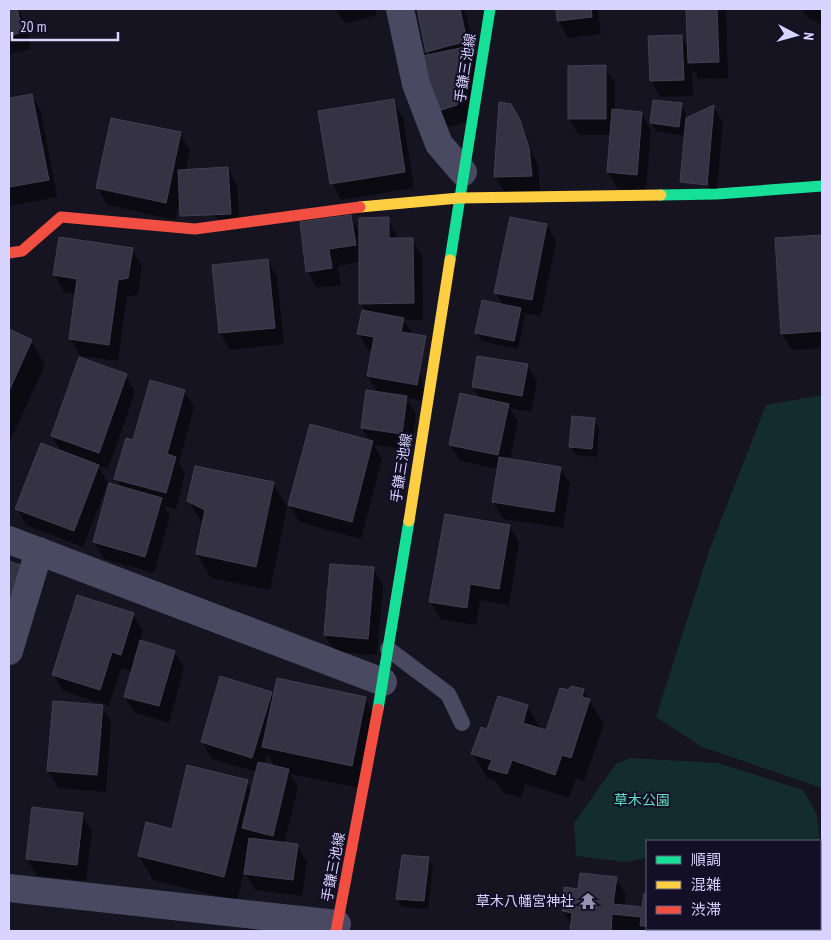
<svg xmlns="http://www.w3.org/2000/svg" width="831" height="940" viewBox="0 0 831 940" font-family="'PT Sans Narrow','Noto Sans JP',sans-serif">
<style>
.green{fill:#132c2d}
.shadow{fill:#0007;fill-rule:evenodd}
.building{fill:#343243;stroke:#433f54}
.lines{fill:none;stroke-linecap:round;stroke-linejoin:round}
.lane{stroke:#4a4962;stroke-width:16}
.street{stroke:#4a4962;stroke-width:28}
.fast{stroke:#16e098;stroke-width:11}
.slow{stroke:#ffcf43;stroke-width:11}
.jam{stroke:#f24e42;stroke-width:11}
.labels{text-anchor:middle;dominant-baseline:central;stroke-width:4;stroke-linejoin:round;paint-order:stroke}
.street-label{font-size:14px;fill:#d9d4ff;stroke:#130f26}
.park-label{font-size:14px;fill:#5fe0c0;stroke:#130f26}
.poi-label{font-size:14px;fill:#d9d4ff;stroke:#130f26;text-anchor:end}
</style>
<rect width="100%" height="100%" fill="#161421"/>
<g class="green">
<polygon points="822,395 822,788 702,747 656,717 709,551 766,405"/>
<polygon points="631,758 718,763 803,790 817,814 822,863 820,864 820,841 647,841 647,858 625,862 576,856 574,823 616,764"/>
</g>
<g class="shadow">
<polygon points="9,9 17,9 25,22 31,49 9,54"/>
<polygon points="336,9 375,9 377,15 345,24"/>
<polygon points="413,9 463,9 467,17 476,58 466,122 445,128 436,111 430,56 421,21"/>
<polygon points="557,9 598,9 601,34 568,38 559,21"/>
<polygon points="687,9 726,9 728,78 699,79 692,68 693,96 660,97 651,80 682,36 688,48"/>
<polygon points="802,9 822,9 822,25 807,17"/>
<polygon points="605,67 615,83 615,111 641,113 651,130 646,191 618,189 608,172 611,135 579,135 569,118"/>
<polygon points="32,95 41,112 57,197 9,206 9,100"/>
<polygon points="393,101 403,118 414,188 341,200 332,183"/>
<polygon points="681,104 686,113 685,119 713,107 723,123 716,201 686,136 656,131 651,123"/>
<polygon points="524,129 538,166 540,193 505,193 495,177 532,154"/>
<polygon points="180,134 190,150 186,170 228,168 237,185 240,230 180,199 175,220 107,205 98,188"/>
<polygon points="351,217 360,233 388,218 398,239 412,239 422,256 423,320 404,320 413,335 426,402 407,398 416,414 411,450 374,445 382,459 361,539 299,522 290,505 370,441 362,428 378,393 368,376 373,351 368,350 359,334 366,312 361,303 360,262 338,266 341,285 317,288 308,272"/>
<polygon points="547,225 556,242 541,316 522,313 525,317 518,349 482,341 477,333 503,306 496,293"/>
<polygon points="821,237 822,348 792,350 782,334"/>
<polygon points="132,249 142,266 138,294 127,297 118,361 80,356 70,339 76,294 64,292 55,275"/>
<polygon points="267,260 277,277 284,344 230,350 220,333"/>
<polygon points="9,331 31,341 45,365 9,444"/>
<polygon points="527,365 537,382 531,412 510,408 518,422 510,460 560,468 570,484 563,528 503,519 493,502 498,469 460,461 450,445 480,399 473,387"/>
<polygon points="126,375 135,392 108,469 98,466 108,483 83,547 26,525 17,508 61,452 52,436"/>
<polygon points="184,391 194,407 179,463 185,474 176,509 164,506 170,516 154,573 104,559 94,542 122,488 116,478 134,442"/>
<polygon points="594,419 599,428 597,457 576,455 571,447"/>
<polygon points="273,483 287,507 270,590 211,578 197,554 203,525 189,501"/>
<polygon points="510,526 519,543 509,605 480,600 476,625 440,619 431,602"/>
<polygon points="373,568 383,585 377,655 335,652 325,635"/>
<polygon points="133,614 143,631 140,642 174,652 184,668 169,723 135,713 125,697 132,672 121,668 109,706 63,691 53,674"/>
<polygon points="583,690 604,724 584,781 576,778 569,798 525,784 521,798 504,793 496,781 487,778 473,754 488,730 527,706 541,729 547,731 570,692"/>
<path d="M271 693 274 698H365L379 722 365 789 290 774 298 787 284 844 297 845 307 862 302 896 255 890 244 871 237 901 153 880 139 856 147 823 173 830 247 781 252 791 257 772 212 759 202 742ZM268 754 275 767 264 765Z"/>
<polygon points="102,706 111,723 106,792 58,788 48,771"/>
<polygon points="82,814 92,831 86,881 37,876 27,859"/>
<polygon points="428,858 433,867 428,909 402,907 397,898"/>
<polygon points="616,878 626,895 624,906 643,908 645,894 647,895 647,929 744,929 744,931 571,931 572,927 563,911 565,888 579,890"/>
</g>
<g class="building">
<polygon points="9,9 17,9 23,32 9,36"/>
<polygon points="417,9 460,9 467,41 426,52"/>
<polygon points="556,9 591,9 592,17 557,21"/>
<polygon points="686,9 717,9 719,62 688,63"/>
<polygon points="682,35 684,80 650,81 648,36"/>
<polygon points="465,47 457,105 435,112 418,57"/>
<polygon points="606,65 606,119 568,119 568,66"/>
<polygon points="32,94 49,180 9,187 9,98"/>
<polygon points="394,99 405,172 330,184 318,111"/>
<polygon points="653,100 682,103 679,127 650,123"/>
<polygon points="499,102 511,104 520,120 529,148 532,176 494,177"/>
<polygon points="714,105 707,185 680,182 686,118"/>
<polygon points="612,109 642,112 637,175 607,172"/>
<polygon points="111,118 181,132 166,203 96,188"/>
<polygon points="228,167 231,214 180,216 178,170"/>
<polygon points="351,215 356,245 329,249 332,268 306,272 300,222"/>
<polygon points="389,217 389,238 413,238 414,303 359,304 359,218"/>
<polygon points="510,217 547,224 532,300 494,293"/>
<polygon points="822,235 822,331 781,334 775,238"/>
<polygon points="59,237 133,248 128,278 118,280 109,345 69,339 77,279 53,275"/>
<polygon points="268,259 275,328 219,333 212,265"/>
<polygon points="482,300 521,308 514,341 475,333"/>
<polygon points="362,310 404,318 401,332 426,336 417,385 367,376 374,337 357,334"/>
<polygon points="9,329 32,340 9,391"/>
<polygon points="477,356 528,364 522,396 472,387"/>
<polygon points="79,357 127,374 99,453 51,436"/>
<polygon points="150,380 185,390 167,454 176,457 166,493 114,479 126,438 133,440"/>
<polygon points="366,390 407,396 402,434 361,428"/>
<polygon points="460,393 509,404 498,455 449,445"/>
<polygon points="572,416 595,418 592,449 569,447"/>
<polygon points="310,424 373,441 352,522 288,505"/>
<polygon points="41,443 99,465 74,531 15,509"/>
<polygon points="499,457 561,467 554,512 492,502"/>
<polygon points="195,466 274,482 256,567 196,554 205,510 187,501"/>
<polygon points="109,483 162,498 145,557 93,542"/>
<polygon points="445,514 510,525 499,589 470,584 467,608 429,602"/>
<polygon points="9,561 23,566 9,604"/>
<polygon points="330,564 374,567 368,639 324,635"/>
<polygon points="77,595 134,613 121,655 112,652 100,690 52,675"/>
<polygon points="140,640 175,651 159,706 124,697"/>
<polygon points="220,676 272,692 252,758 201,742"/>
<polygon points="277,678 366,697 352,766 262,747"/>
<polygon points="571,686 584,689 582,697 590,699 571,758 562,755 555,775 512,760 507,774 488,769 492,760 471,754 481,727 487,729 498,696 528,705 523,723 546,730 560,688 569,690"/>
<polygon points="53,701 103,705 97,775 47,771"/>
<polygon points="258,762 289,769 273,836 242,828"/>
<polygon points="187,765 248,780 224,877 138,856 146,822 172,829"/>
<polygon points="32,807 83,813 77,865 26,859"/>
<polygon points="249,838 298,844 293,880 244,874"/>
<polygon points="402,855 429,857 424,901 396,899"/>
<polygon points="580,873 617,877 613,904 642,907 644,893 647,894 647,926 640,926 641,917 612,914 611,931 570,931 572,913 562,911 564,887 578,889"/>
<rect x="697" y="929" width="35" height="2"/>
</g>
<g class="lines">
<polyline class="lane" points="388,649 448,694 462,723"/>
<g class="street">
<polyline points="400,9 416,84 439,144 463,172"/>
<polyline points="9,540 383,682"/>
<polyline points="9,651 39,551"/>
<polyline points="9,888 337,924"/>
</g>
<g class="fast">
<polyline points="661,195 717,194 822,186"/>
<polyline points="450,260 490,9"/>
<polyline points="378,709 409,521"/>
</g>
<g class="slow">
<polyline points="360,207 459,198 661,195"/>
<polyline points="409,521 450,260"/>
</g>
<g class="jam">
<polyline points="9,253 22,251 61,217 195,229 360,207"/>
<polyline points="336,931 378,709"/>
</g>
</g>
<defs>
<g id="temple-bare" transform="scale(1.35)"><path d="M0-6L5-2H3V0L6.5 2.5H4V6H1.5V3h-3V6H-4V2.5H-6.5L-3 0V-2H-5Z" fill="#9591b1" stroke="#130f26" stroke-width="2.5" paint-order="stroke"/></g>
</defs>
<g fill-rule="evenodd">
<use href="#temple-bare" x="588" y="901"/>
</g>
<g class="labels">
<g class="street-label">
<text transform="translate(465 68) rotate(-81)">手鎌三池線</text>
<text transform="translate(401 468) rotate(-81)">手鎌三池線</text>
<text transform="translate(333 867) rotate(-79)">手鎌三池線</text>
</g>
<g class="park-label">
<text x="642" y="800">草木公園</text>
</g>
<g class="poi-label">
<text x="574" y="901">草木八幡宮神社</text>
</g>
</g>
<rect width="831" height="940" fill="none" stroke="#d9d4ff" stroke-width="20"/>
<rect x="646" y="840" width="175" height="90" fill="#130f26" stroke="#625e7d"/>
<rect x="656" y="856" width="25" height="8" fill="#16e098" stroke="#625e7d"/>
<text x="691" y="865" font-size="15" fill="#d9d4ff">順調</text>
<rect x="656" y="881" width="25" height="8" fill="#ffcf43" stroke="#625e7d"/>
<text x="691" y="890" font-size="15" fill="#d9d4ff">混雑</text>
<rect x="656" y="906" width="25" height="8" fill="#f24e42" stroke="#625e7d"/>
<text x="691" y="915" font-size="15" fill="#d9d4ff">渋滞</text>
<g transform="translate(796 35) rotate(96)" stroke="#130f26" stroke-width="4" paint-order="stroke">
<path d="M0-4L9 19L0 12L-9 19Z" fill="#d9d4ff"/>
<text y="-8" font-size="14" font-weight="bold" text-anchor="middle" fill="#d9d4ff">N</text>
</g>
<path d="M12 32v8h106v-8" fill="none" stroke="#d9d4ff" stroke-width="2.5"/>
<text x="20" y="32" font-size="15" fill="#d9d4ff" stroke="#130f26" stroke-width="4" paint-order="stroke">20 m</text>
</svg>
